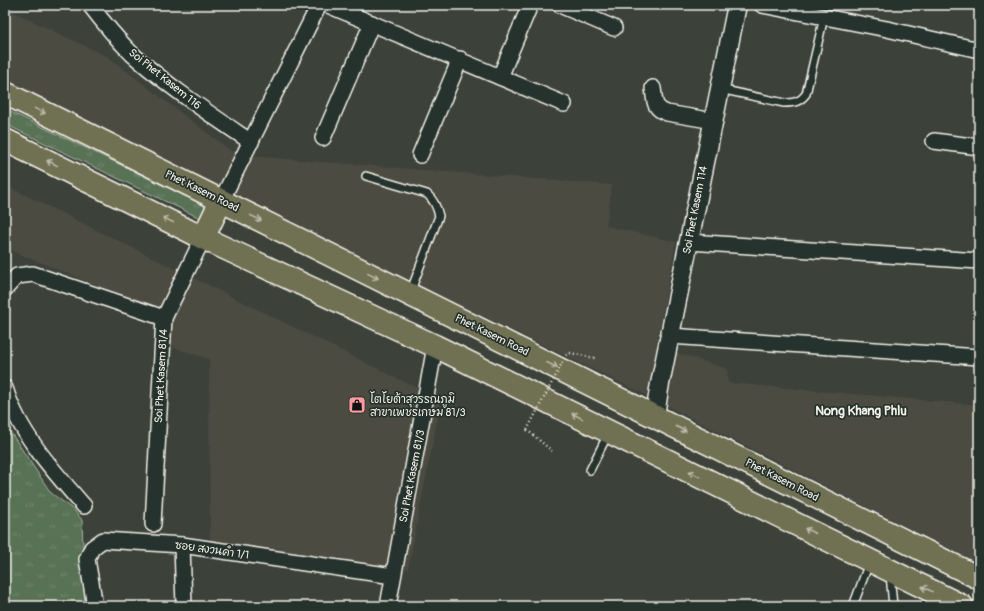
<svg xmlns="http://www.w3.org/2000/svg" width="984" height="611" viewBox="0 0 984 611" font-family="Pangolin,'Playpen Sans Thai',sans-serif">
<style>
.built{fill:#4b4c43}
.grass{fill:url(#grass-tufts);stroke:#a6b2a0}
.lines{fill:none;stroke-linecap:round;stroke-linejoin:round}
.service-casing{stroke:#f4f1e8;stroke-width:10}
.minor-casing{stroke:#f4f1e8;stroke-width:18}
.tertiary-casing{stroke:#f4f1e8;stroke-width:21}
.primary-casing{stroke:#f4f1e8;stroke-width:25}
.path{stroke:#f4f1e8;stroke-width:2.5;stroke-dasharray:1 3;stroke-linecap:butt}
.service{stroke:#26332d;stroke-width:7}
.minor{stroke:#26332d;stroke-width:15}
.tertiary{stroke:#26332d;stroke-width:18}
.primary{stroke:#706f52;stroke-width:22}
.path-bridge{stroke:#f4f1e8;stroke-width:2.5;stroke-dasharray:1 3;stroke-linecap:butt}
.oneway{stroke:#bfbdac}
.labels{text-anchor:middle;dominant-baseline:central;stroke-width:3.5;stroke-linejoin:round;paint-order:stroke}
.street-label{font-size:11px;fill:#f4f1e8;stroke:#26332d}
.poi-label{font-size:11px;fill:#f4f1e8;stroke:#26332d;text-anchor:start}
.quarter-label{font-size:13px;font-weight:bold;fill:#f4f1e8;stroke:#26332d}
</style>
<defs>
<pattern id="grass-tufts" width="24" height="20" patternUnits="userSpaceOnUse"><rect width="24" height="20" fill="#597257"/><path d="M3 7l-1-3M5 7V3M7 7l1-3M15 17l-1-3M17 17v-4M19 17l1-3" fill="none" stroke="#71876f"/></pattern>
</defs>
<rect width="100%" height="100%" fill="#3c423a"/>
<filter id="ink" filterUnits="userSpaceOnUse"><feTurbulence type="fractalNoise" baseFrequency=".025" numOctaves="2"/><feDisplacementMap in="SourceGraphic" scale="8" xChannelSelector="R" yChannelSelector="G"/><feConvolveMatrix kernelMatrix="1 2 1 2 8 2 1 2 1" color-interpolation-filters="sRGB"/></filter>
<g filter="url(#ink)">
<g class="built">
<polygon points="5,8 108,57 236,155 612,185 606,226 676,242 656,346 727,369 728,383 979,405 979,564 646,395 218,188 5,83"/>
<polygon points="5,185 441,400 408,569 210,541 209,359 175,348 155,309 5,248"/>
</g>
<g class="grass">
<polygon points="5,109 208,207 204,220 5,124"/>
<polygon points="5,424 51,493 74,510 82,520 85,606 5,606"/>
</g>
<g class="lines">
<g class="service-casing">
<g id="service">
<path d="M720 89 784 103C794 103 800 102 806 94L824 17"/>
<path d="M366 176 427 194C434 200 437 207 439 216L410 293"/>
<polyline points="590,470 608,434"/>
<polyline points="890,574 893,606"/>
<polyline points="853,606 869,563"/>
</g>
</g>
<g class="minor-casing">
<g id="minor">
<path d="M90 5C103 22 117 39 132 54 169 87 210 114 251 142"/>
<polyline points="328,5 564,104"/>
<polyline points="560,5 614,28"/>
<polyline points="762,5 887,29 979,50"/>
<polyline points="500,77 530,5"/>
<path d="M653 88C655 101 653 108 667 113L714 121"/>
<polyline points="323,138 372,23"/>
<polyline points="934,141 979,147"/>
<polyline points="420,155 460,59"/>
<polyline points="221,201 319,5"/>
<polyline points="689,242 979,261"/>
<polyline points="5,289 17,276 33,274 164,318"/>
<polyline points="670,336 979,357"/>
<path d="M5 388C18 432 54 472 84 506"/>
<polyline points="153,524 164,318 203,238"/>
<polyline points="182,545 184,606"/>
<polyline points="95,606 87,559 92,548 103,540 182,545 393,576"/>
<polyline points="388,606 435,346"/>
</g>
</g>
<g class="tertiary-casing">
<polyline id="tertiary" points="655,416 659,389 737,5"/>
</g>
<g class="primary-casing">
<g id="primary">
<polyline points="5,93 979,578"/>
<polyline points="5,140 203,238 435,346 962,606"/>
<polyline points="203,238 221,201"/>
</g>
</g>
<g class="path">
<polyline points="570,353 595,358"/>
<polyline points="527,430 552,451"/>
</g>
<use href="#service" class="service"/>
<use href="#minor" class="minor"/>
<use href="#tertiary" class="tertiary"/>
<use href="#primary" class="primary"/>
<polyline class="path-bridge" points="527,430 568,352"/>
</g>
<defs><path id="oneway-shaft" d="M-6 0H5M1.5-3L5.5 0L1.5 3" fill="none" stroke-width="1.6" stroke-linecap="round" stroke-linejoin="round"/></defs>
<g class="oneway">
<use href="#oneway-shaft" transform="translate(40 111) rotate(26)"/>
<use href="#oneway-shaft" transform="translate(52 163) rotate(-154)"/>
<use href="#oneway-shaft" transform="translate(256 218) rotate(26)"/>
<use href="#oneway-shaft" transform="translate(168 220) rotate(-154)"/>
<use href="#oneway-shaft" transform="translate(373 276) rotate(26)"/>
<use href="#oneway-shaft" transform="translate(552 365) rotate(26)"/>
<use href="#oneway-shaft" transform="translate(577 416) rotate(-154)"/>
<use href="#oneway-shaft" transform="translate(681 429) rotate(27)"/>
<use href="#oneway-shaft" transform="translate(694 474) rotate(-154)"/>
<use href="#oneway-shaft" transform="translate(810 531) rotate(-154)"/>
<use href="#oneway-shaft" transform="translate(927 589) rotate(-154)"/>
</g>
</g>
<defs>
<g id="shop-square" transform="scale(0.9)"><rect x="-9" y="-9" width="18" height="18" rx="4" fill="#ff9aa2" stroke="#26332d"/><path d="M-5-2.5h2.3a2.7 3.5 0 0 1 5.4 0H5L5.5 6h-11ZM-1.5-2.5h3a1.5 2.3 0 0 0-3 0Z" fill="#111"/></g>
</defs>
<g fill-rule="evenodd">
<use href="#shop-square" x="357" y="405"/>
</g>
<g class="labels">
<g class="street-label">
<text transform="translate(165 79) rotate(39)">Soi Phet Kasem 116</text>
<text transform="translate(202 191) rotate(26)">Phet Kasem Road</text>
<text transform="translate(695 210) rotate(-79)">Soi Phet Kasem 114</text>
<text transform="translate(492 335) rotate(26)">Phet Kasem Road</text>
<text transform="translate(161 376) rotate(-87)">Soi Phet Kasem 81/4</text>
<text transform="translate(412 476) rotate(-79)">Soi Phet Kasem 81/3</text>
<text transform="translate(782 480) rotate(27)">Phet Kasem Road</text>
<text transform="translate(212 550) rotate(8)">ซอย สงวนคำ 1/1</text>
</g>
<g class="poi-label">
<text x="370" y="399">โตโยต้าสุวรรณภูมิ<tspan x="370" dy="13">สาขาเพชรเกษม 81/3</tspan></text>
</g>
<g class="quarter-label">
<text x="861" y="411">Nong Khang Phlu</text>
</g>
</g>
<rect width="984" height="611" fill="none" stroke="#26332d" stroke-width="20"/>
<rect x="10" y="10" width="964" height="591" fill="none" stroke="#f4f1e8" stroke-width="1.5" filter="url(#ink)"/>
</svg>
